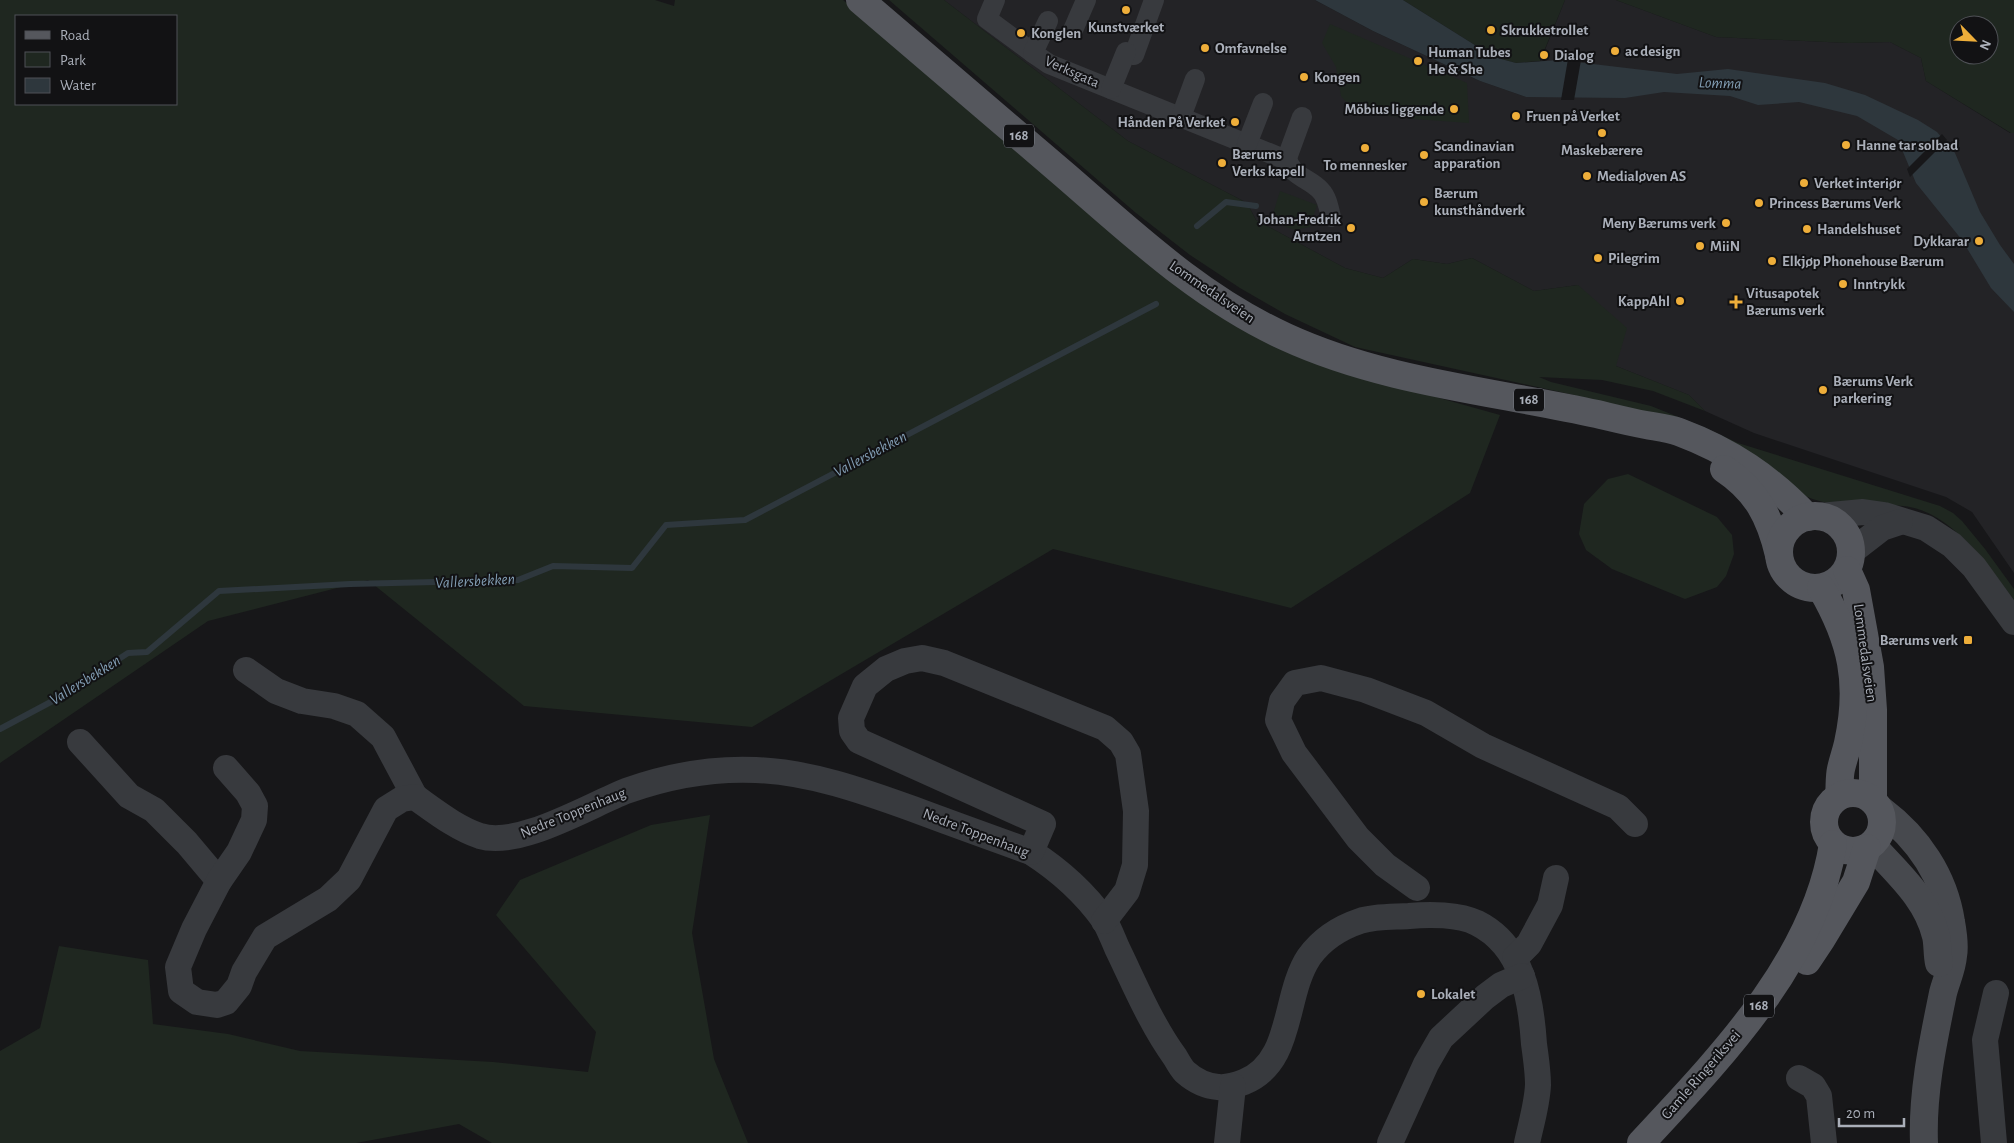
<svg xmlns="http://www.w3.org/2000/svg" width="2014" height="1143" viewBox="0 0 2014 1143" font-family="'Alegreya Sans',sans-serif">
<style>
.built{fill:#232326}
.green{fill:#1f2720;fill-rule:evenodd}
.water{fill:#2e373d}
.pier{fill:#171719}
.lines{fill:none;stroke-linecap:round;stroke-linejoin:round}
.stream{stroke:#2e373d;stroke-width:6}
.pedestrian{stroke:#383a3e;stroke-width:20}
.minor{stroke:#383a3e;stroke-width:26}
.secondary{stroke:#47494e;stroke-width:28}
.primary{stroke:#55575d;stroke-width:28}
.poi-dot{fill:#eeae3a;stroke:#121214;stroke-width:2}
.labels{text-anchor:middle;dominant-baseline:central;stroke-width:4;stroke-linejoin:round;paint-order:stroke}
.shield{fill:#121214;stroke:#7c8088;stroke-width:1}
.shield-label{font-size:14px;font-weight:bold;fill:#aaafb9}
.poi-label{font-size:15px;font-weight:bold;fill:#aaafb9;stroke:#121214;text-anchor:start}
.street-label{font-size:15px;fill:#aaafb9;stroke:#121214}
.water-label{font-size:16px;font-style:italic;fill:#829db3;stroke:#121214}
</style>
<rect width="100%" height="100%" fill="#171719"/>
<polygon class="built" points="944,0 1315,0 1373,31 1480,81 1526,97 1565,0 1616,0 1716,37 1849,43 1890,42 1921,58 1926,81 2010,133 2014,133 2014,573 1972,512 1946,497 1754,433 1705,411 1689,395 1616,366 1578,285 1534,291 1472,258 1447,264 1413,259 1383,278 1345,268 1256,220 1247,203 1128,141"/>
<g class="green">
<path d="M0 0H655L674 6 675 0H843L1233 324 1343 371 1500 415 1470 493 1291 608 1053 549 752 727 524 706 368 580 208 621 0 763ZM16 16H176V104H16Z"/>
<path d="M889 0H944L1128 141 1247 203 1256 220 1345 268 1383 278 1413 259 1447 264 1472 258 1534 291 1578 285 1627 328 1616 366 1689 395 1705 411 1653 391 1602 380 1539 377 1551 382 1651 406 1706 428 1738 443 1940 506 1953 513 1962 521 1985 549 2014 589V600C1988 565 1950 510 1903 506 1875 503 1843 509 1816 500 1807 498 1800 492 1792 488L1574 395 1355 347 1285 314 1240 288 1190 255 1136 213Z"/>
<polygon points="1403,0 1565,0 1540,61 1516,63 1494,57"/>
<path d="M1616 0H2014V133H2011L1926 81 1921 58 1890 42 1849 43 1716 37ZM1959 25H1989V55H1959Z"/>
<polygon points="1330,24 1467,83 1469,123 1414,119 1354,111 1341,96 1336,67 1322,43"/>
<polygon points="1280,191 1317,205 1310,227 1295,230 1275,223 1272,217"/>
<polygon points="1628,474 1717,517 1732,535 1734,554 1726,576 1717,587 1685,599 1612,569 1586,550 1579,534 1584,504 1608,479"/>
<polygon points="710,815 692,933 714,1059 748,1143 492,1143 459,1124 356,1143 0,1143 0,1051 40,1028 59,946 148,960 153,1024 228,1034 300,1051 493,1062 588,1072 596,1032 496,915 520,880 651,825"/>
</g>
<polygon class="water" points="1315,0 1403,0 1494,57 1516,63 1559,60 1677,74 1728,69 1825,83 1865,95 1918,120 1937,132 1955,153 1980,212 2000,245 2014,264 2014,312 1991,288 1962,240 1916,183 1898,140 1857,116 1799,102 1758,105 1730,96 1664,92 1625,98 1526,97 1480,81 1373,31"/>
<g class="pier">
<polygon points="1568,59 1581,60 1574,100 1561,100"/>
<polygon points="1942,134 1947,140 1910,177 1907,169"/>
</g>
<g class="lines">
<g class="stream">
<polyline points="1197,226 1226,202 1256,206"/>
<polyline points="0,729 62,696 128,653 147,652 219,591 350,584 518,580 553,566 632,568 666,525 745,520 1156,304"/>
</g>
<g class="pedestrian">
<polyline points="995,0 987,19 1033,53"/>
<polyline points="1048,21 1033,53 1049,64 1279,157 1287,158"/>
<polyline points="1073,30 1086,0"/>
<polyline points="1134,55 1154,0"/>
<polyline points="1111,89 1126,52"/>
<polyline points="1181,117 1195,79"/>
<path d="M1302 117 1287 158C1291 177 1310 178 1321 191 1327 197 1329 209 1331 217"/>
<polyline points="1247,144 1263,103"/>
</g>
<g class="minor">
<polyline points="1820,516 1863,512 1884,515 1926,528 1952,545 1974,567 2014,622"/>
<polyline points="1851,552 1882,528 1900,522"/>
<polyline points="246,670 276,691 302,701 334,706 357,714 383,737 415,797"/>
<polyline points="80,742 129,796 154,810 187,843 219,881"/>
<path d="M226 768 248 793 255 806 254 820 239 852 219 881 194 929 178 967 181 991 197 1002 217 1005 226 1002 239 986 244 972 265 937 328 899 349 879 386 809 402 799 415 797C435 811 456 828 480 836 519 848 588 806 626 791 668 776 711 768 756 770 810 772 863 791 913 809 953 824 992 838 1031 852 1059 870 1084 892 1104 920 1109 928 1113 939 1117 948 1135 985 1151 1024 1175 1057 1178 1062 1181 1068 1185 1072 1194 1080 1206 1086 1218 1087 1227 1088 1236 1085 1244 1082 1294 1062 1283 996 1309 957 1322 939 1339 928 1360 921 1375 916 1394 917 1409 916 1429 914 1459 914 1477 923 1523 946 1531 999 1534 1044 1536 1058 1538 1072 1538 1085 1537 1105 1531 1124 1527 1143"/>
<polyline points="1031,852 1043,824 859,741 852,731 851,718 865,686 886,669 905,661 922,658 944,663 1105,728 1121,742 1128,754 1136,811 1135,865 1127,891 1104,921"/>
<polyline points="1417,888 1385,865 1358,838 1294,753 1278,720 1282,701 1295,683 1321,678 1366,690 1426,713 1483,746 1618,807 1635,824"/>
<polyline points="1515,958 1529,944 1550,905 1556,878"/>
<polyline points="1799,1078 1813,1086 1819,1096 1824,1143"/>
<polyline points="1227,1143 1233,1086"/>
<polyline points="1390,1143 1426,1064 1441,1038 1485,997 1501,985 1522,976"/>
<polyline points="1994,1143 1985,1040 1996,993"/>
</g>
<g class="secondary">
<path d="M1881 810C1918 838 1944 876 1951 922 1953 933 1955 946 1953 956 1952 969 1946 981 1943 993 1933 1042 1922 1093 1924 1143"/>
<path d="M1872 845C1897 873 1927 898 1936 936 1938 944 1937 954 1939 963"/>
</g>
<g class="primary">
<path d="M860 0C929 59 998 118 1067 177 1135 236 1202 299 1286 337 1384 382 1493 391 1597 414 1614 418 1630 422 1646 425 1657 427 1668 428 1679 432 1730 451 1770 478 1807 517"/>
<path d="M1724 469C1757 491 1770 517 1779 555"/>
<circle cx="1815" cy="552" r="36"/>
<polyline points="1847,570 1856,590 1870,667 1873,710 1873,799"/>
<path d="M1821 588C1852 641 1861 683 1848 743 1846 752 1843 760 1841 769 1839 778 1840 787 1839 796"/>
<circle cx="1853" cy="822" r="29"/>
<polyline points="1807,961 1821,940 1856,882 1867,848"/>
<path d="M1641 1143C1719 1059 1815 961 1833 844"/>
</g>
</g>
<g class="poi-dot">
<circle cx="1126" cy="10" r="5"/>
<circle cx="1491" cy="30" r="5"/>
<circle cx="1021" cy="33" r="5"/>
<circle cx="1205" cy="48" r="5"/>
<circle cx="1615" cy="51" r="5"/>
<circle cx="1544" cy="55" r="5"/>
<circle cx="1418" cy="61" r="5"/>
<circle cx="1304" cy="77" r="5"/>
<circle cx="1454" cy="109" r="5"/>
<circle cx="1516" cy="116" r="5"/>
<circle cx="1235" cy="122" r="5"/>
<circle cx="1602" cy="133" r="5"/>
<circle cx="1846" cy="145" r="5"/>
<circle cx="1365" cy="148" r="5"/>
<circle cx="1424" cy="155" r="5"/>
<circle cx="1222" cy="163" r="5"/>
<circle cx="1587" cy="176" r="5"/>
<circle cx="1804" cy="183" r="5"/>
<circle cx="1424" cy="202" r="5"/>
<circle cx="1759" cy="203" r="5"/>
<circle cx="1726" cy="223" r="5"/>
<circle cx="1351" cy="228" r="5"/>
<circle cx="1807" cy="229" r="5"/>
<circle cx="1979" cy="241" r="5"/>
<circle cx="1700" cy="246" r="5"/>
<circle cx="1598" cy="258" r="5"/>
<circle cx="1772" cy="261" r="5"/>
<circle cx="1843" cy="284" r="5"/>
<circle cx="1680" cy="301" r="5"/>
<path d="M1733.5 294.5h5v5h5v5h-5v5h-5v-5h-5v-5h5z"/>
<circle cx="1823" cy="390" r="5"/>
<rect x="1963" y="635" width="10" height="10" rx="2.5"/>
<circle cx="1421" cy="994" r="5"/>
</g>
<g class="labels">
<g class="shield">
<rect x="1004" y="124.5" width="30" height="23" rx="4"/>
<rect x="1514" y="388.5" width="30" height="23" rx="4"/>
<rect x="1744" y="994.5" width="30" height="23" rx="4"/>
</g>
<g class="shield-label">
<text x="1019" y="136">168</text>
<text x="1529" y="400">168</text>
<text x="1759" y="1006">168</text>
</g>
<g class="poi-label">
<text x="1126" y="27" text-anchor="middle">Kunstværket</text>
<text x="1501" y="30">Skrukketrollet</text>
<text x="1031" y="33">Konglen</text>
<text x="1215" y="48">Omfavnelse</text>
<text x="1625" y="51">ac design</text>
<text x="1428" y="52">Human Tubes<tspan x="1428" dy="17">He &amp; She</tspan></text>
<text x="1554" y="55">Dialog</text>
<text x="1314" y="77">Kongen</text>
<text x="1444" y="109" text-anchor="end">Möbius liggende</text>
<text x="1526" y="116">Fruen på Verket</text>
<text x="1225" y="122" text-anchor="end">Hånden På Verket</text>
<text x="1856" y="145">Hanne tar solbad</text>
<text x="1434" y="146">Scandinavian<tspan x="1434" dy="17">apparation</tspan></text>
<text x="1602" y="150" text-anchor="middle">Maskebærere</text>
<text x="1232" y="154">Bærums<tspan x="1232" dy="17">Verks kapell</tspan></text>
<text x="1365" y="165" text-anchor="middle">To mennesker</text>
<text x="1597" y="176">Medialøven AS</text>
<text x="1814" y="183">Verket interiør</text>
<text x="1434" y="193">Bærum<tspan x="1434" dy="17">kunsthåndverk</tspan></text>
<text x="1769" y="203">Princess Bærums Verk</text>
<text x="1341" y="219" text-anchor="end">Johan-Fredrik<tspan x="1341" dy="17">Arntzen</tspan></text>
<text x="1716" y="223" text-anchor="end">Meny Bærums verk</text>
<text x="1817" y="229">Handelshuset</text>
<text x="1969" y="241" text-anchor="end">Dykkarar</text>
<text x="1710" y="246">MiiN</text>
<text x="1608" y="258">Pilegrim</text>
<text x="1782" y="261">Elkjøp Phonehouse Bærum</text>
<text x="1853" y="284">Inntrykk</text>
<text x="1746" y="293">Vitusapotek<tspan x="1746" dy="17">Bærums verk</tspan></text>
<text x="1670" y="301" text-anchor="end">KappAhl</text>
<text x="1833" y="381">Bærums Verk<tspan x="1833" dy="17">parkering</tspan></text>
<text x="1958" y="640" text-anchor="end">Bærums verk</text>
<text x="1431" y="994">Lokalet</text>
</g>
<g class="street-label">
<text transform="translate(1072 72) rotate(24)">Verksgata</text>
<text transform="translate(1212 292) rotate(34)">Lommedalsveien</text>
<text transform="translate(1865 653) rotate(82)">Lommedalsveien</text>
<text transform="translate(573 813) rotate(-22)">Nedre Toppenhaug</text>
<text transform="translate(976 833) rotate(21)">Nedre Toppenhaug</text>
<text transform="translate(1701 1075) rotate(-49)">Gamle Ringeriksvei</text>
</g>
<g class="water-label">
<text transform="translate(1720 83) rotate(2)">Lomma</text>
<text transform="translate(870 454) rotate(-28)">Vallersbekken</text>
<text transform="translate(475 581) rotate(-3)">Vallersbekken</text>
<text transform="translate(85 680) rotate(-32)">Vallersbekken</text>
</g>
</g>
<rect x="15" y="15" width="162" height="90" fill="#121214" stroke="#4f5156"/>
<rect x="25" y="31" width="25" height="8" fill="#55575d" stroke="#4f5156"/>
<text x="60" y="40" font-size="15" fill="#aaafb9">Road</text>
<rect x="25" y="52" width="25" height="15" fill="#1f2720" stroke="#4f5156"/>
<text x="60" y="65" font-size="15" fill="#aaafb9">Park</text>
<rect x="25" y="78" width="25" height="15" fill="#2e373d" stroke="#4f5156"/>
<text x="60" y="90" font-size="15" fill="#aaafb9">Water</text>
<g transform="translate(1974 40) rotate(114)"><circle r="24" fill="#121214" stroke="#4f5156"/>
<path d="M0-4L9 19L0 12L-9 19Z" fill="#eeae3a"/>
<text y="-8" font-size="14" font-weight="bold" text-anchor="middle" fill="#aaafb9">N</text>
</g>
<path d="M1839 1118v8h65v-8" fill="none" stroke="#aaafb9" stroke-width="2.5"/>
<text x="1846" y="1118" font-size="15" fill="#aaafb9" stroke="#121214" stroke-width="4" paint-order="stroke">20 m</text>
</svg>
